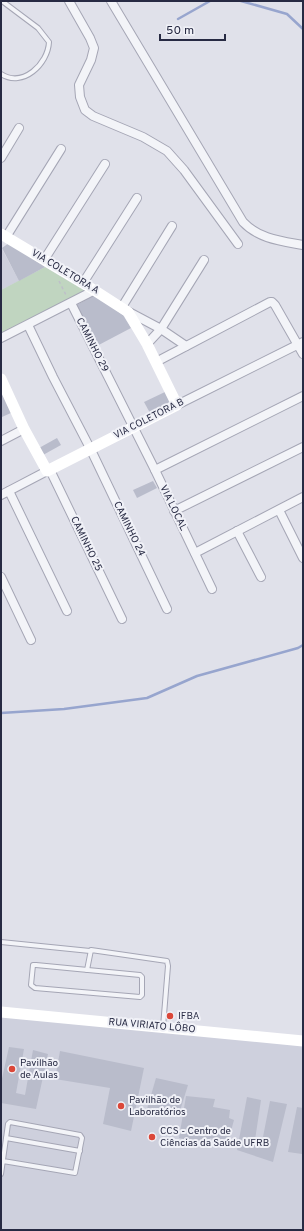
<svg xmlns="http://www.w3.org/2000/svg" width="304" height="1231" viewBox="0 0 304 1231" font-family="Overpass,sans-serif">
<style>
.built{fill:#ced0dd}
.green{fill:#c0d5c0}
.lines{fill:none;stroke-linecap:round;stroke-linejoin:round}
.stream{stroke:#97a5ce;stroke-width:2.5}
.building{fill:#b9bccb}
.lane-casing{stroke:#a5a6b5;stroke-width:6}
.street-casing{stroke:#a5a6b5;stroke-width:10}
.path{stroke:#bebfc9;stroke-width:1.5;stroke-dasharray:3 3;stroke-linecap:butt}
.lane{stroke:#f3f4f8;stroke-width:4}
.street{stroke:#f3f4f8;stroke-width:8}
.secondary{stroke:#fff;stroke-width:11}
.poi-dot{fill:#db4739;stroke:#f0f1f7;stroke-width:1.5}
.labels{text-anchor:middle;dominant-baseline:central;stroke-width:4;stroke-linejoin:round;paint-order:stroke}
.street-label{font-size:10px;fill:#272a43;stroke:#f0f1f7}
.poi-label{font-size:10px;fill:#272a43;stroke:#f0f1f7;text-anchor:start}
</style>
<rect width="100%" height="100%" fill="#e0e1ea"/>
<g class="built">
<polygon points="1,247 19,281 1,290"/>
<polygon points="1,1017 303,1043 303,1230 1,1230"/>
</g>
<polygon class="green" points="45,267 85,291 1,334 1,290"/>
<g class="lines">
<g class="stream">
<polyline points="241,1 287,14 303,29"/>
<polyline points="178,19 210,1"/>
<polyline points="1,713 64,709 147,698 197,676 298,648 303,645"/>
</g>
</g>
<g class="building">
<polygon points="9,243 45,267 19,281 2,248"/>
<polygon points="95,295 123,315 131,328 93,348 73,307"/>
<polygon points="167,391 172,402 150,413 144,402"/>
<polygon points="3,392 13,412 2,417 1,414 1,393"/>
<polygon points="57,438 61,445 43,455 39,448"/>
<polygon points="153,481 157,488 137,498 133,490"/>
<polygon points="9,1047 24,1049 16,1093 25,1095 33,1050 48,1054 36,1109 1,1103 1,1083"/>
<polygon points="60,1051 144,1068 131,1131 103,1124 110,1088 55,1079"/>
<polygon points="156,1078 188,1085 179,1114 147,1109"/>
<polygon points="186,1096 215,1099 213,1107 230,1110 229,1118 234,1120 228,1142 210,1138 208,1145 179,1138"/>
<polygon points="247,1097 261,1100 255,1140 262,1142 270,1101 287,1104 273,1162 237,1150"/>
<polygon points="297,1107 303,1108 302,1154 288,1152"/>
</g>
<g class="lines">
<g class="lane-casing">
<g id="lane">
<path d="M1 74C23 88 48 64 49 42L38 28 2 1"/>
<polyline points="1,942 90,951"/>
<polygon points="33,965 36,965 140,975 142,977 142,995 140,997 35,988 31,985"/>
<polyline points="87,970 91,950 167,961 168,966 163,1027"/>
<polyline points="6,1138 80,1151"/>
<polyline points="1,1174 8,1124 10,1122 80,1135 82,1138 75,1173 3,1161"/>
</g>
</g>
<g class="street-casing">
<g id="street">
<polyline points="69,1 90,38 94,48 91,60 79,85 80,97 85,110 93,116 143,137 167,151 184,170 238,244"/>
<path d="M111 1 243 222C259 239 281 241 303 245"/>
<polyline points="1,158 19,128"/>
<polyline points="6,237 61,149"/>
<polyline points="44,260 105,164"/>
<polyline points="83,283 137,198"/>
<polyline points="71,303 155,470 212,589"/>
<polyline points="122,307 172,226"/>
<polyline points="129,312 161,329 186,346"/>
<polyline points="28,325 53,377 91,450 167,609"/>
<polyline points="1,338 95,290"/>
<polyline points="147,344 161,329 204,260"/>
<polyline points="156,362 270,302 272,302 275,305 303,354"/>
<polyline points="177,405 303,342"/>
<polyline points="1,441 24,429"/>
<polyline points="50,470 122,619"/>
<polyline points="155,470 303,396"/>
<polyline points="9,491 67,611"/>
<polyline points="1,495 47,471"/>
<polyline points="279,510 303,558"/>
<polyline points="174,511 303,447"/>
<polyline points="237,531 261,577"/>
<polyline points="195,553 303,497"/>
<polyline points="1,577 31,640"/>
</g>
</g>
<polyline class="path" points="59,281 66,295"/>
<use href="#lane" class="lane"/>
<use href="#street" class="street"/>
<g class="secondary">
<polyline points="1,234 83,283 128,312 147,344 177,405 47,471 24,429 1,379"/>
<polyline points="1,1012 303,1041"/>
</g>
</g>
<g class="poi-dot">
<circle cx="170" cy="1016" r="4"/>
<circle cx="12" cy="1069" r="4"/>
<circle cx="121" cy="1106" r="4"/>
<circle cx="152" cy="1137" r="4"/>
</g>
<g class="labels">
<g class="street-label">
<text transform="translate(65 272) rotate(31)">VIA COLETORA A</text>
<text transform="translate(92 345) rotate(63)">CAMINHO 29</text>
<text transform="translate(149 419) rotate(-27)">VIA COLETORA B</text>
<text transform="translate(173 508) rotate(64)">VIA LOCAL</text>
<text transform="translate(129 529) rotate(64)">CAMINHO 24</text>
<text transform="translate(86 544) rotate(64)">CAMINHO 25</text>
<text transform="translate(152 1026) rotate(5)">RUA VIRIATO LÔBO</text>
</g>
<g class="poi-label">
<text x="178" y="1016">IFBA</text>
<text x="20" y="1063">Pavilhão<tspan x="20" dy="12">de Aulas</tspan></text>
<text x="129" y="1100">Pavilhão de<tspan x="129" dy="12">Laboratórios</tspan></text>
<text x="160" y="1131">CCS - Centro de<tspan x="160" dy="12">Ciências da Saúde UFRB</tspan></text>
</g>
</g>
<rect width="304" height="1231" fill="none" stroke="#272a43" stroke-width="4"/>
<path d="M160 34v6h65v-6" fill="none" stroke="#272a43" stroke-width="2"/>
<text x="166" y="34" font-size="12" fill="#272a43" stroke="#f0f1f7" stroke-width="3" paint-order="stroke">50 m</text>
</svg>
